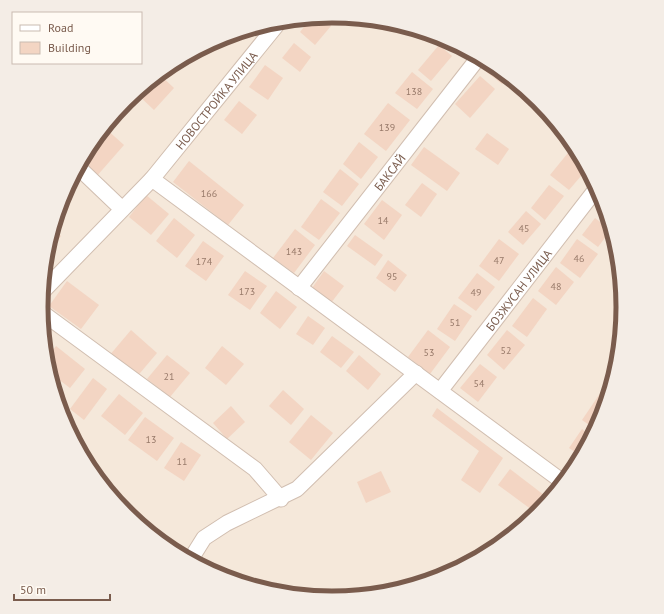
<svg xmlns="http://www.w3.org/2000/svg" width="664" height="614" viewBox="0 0 664 614" font-family="'PT Sans',sans-serif">
<style>
.residential{fill:#f5e8da}
.building{fill:#f3d5c3}
.lines{fill:none;stroke-linecap:round;stroke-linejoin:round}
.minor-casing{stroke:#d1beb0;stroke-width:17}
.minor{stroke:#fff;stroke-width:15}
.labels{text-anchor:middle;dominant-baseline:central;stroke-width:3.5;stroke-linejoin:round;paint-order:stroke}
.number-label{font-size:10px;fill:#987a6a}
.street-label{font-size:12px;fill:#7a5c4d;stroke:#fffaf3}
.rim{fill:none;stroke:#7a5c4d;stroke-width:5}
</style>
<rect width="100%" height="100%" fill="#fdf6ec"/>
<circle class="residential" cx="332" cy="307" r="290"/>
<g class="building">
<polygon points="321,17 331,26 315,45 300,32 311,18"/>
<polygon points="444,38 461,48 459,51"/>
<polygon points="294,43 311,57 300,72 282,58"/>
<polygon points="439,45 452,56 431,81 418,70"/>
<polygon points="490,63 508,77 502,84 484,70"/>
<polygon points="265,65 283,78 268,100 249,87"/>
<polygon points="412,72 433,89 417,109 395,93"/>
<polygon points="159,74 174,88 154,110 136,93"/>
<polygon points="480,76 495,89 470,118 455,104"/>
<polygon points="239,101 257,115 242,134 224,120"/>
<polygon points="388,103 410,120 386,151 364,134"/>
<polygon points="124,104 129,108 111,127 107,124"/>
<polygon points="105,128 124,145 96,177 80,164 90,145"/>
<polygon points="487,133 509,149 498,165 475,149"/>
<polygon points="359,142 378,157 361,179 343,164"/>
<polygon points="424,147 460,173 447,191 411,165"/>
<polygon points="572,148 578,153 587,169 569,190 550,175"/>
<polygon points="189,161 244,205 228,225 173,182"/>
<polygon points="340,169 359,184 342,206 323,192"/>
<polygon points="422,183 437,194 421,217 405,205"/>
<polygon points="549,185 564,196 545,220 531,208"/>
<polygon points="146,195 169,214 151,235 129,217"/>
<polygon points="321,199 340,213 319,240 301,227"/>
<polygon points="382,200 402,215 384,240 364,224"/>
<polygon points="526,211 541,224 523,245 508,232"/>
<polygon points="174,218 195,235 177,258 156,241"/>
<polygon points="595,218 611,230 598,247 582,235"/>
<polygon points="53,229 61,236 46,254 47,250"/>
<polygon points="295,229 315,245 294,273 273,258"/>
<polygon points="355,235 383,255 375,266 347,246"/>
<polygon points="499,239 519,254 499,281 479,266"/>
<polygon points="577,239 598,254 580,278 560,263"/>
<polygon points="203,241 224,256 206,281 185,266"/>
<polygon points="388,260 407,275 395,292 376,278"/>
<polygon points="556,267 574,282 556,305 538,291"/>
<polygon points="245,271 267,286 250,310 228,295"/>
<polygon points="324,271 344,286 331,303 312,288"/>
<polygon points="477,273 495,287 476,311 458,298"/>
<polygon points="67,281 99,305 81,329 49,306"/>
<polygon points="276,291 297,307 280,329 260,313"/>
<polygon points="533,298 547,309 527,337 512,326"/>
<polygon points="454,304 472,316 455,341 437,329"/>
<polygon points="308,316 325,328 313,345 296,334"/>
<polygon points="131,330 157,353 135,379 109,356"/>
<polygon points="428,330 450,347 430,374 408,357"/>
<polygon points="507,330 525,345 504,370 487,355"/>
<polygon points="332,336 354,352 341,368 320,352"/>
<polygon points="56,346 85,369 70,388 49,372 46,359"/>
<polygon points="222,346 244,364 226,385 205,368"/>
<polygon points="167,355 190,373 170,397 147,379"/>
<polygon points="359,355 381,374 368,390 346,371"/>
<polygon points="480,364 497,377 478,402 460,388"/>
<polygon points="93,378 107,389 84,420 70,409"/>
<polygon points="603,389 609,393 601,419 595,429 582,420"/>
<polygon points="283,390 304,409 291,425 269,406"/>
<polygon points="119,394 143,413 125,435 101,416"/>
<polygon points="231,406 245,422 227,439 213,423"/>
<polygon points="437,408 503,458 480,493 461,480 479,451 432,416"/>
<polygon points="311,415 333,433 311,460 289,442"/>
<polygon points="145,417 174,438 157,461 128,440"/>
<polygon points="582,429 591,436 581,456 569,448"/>
<polygon points="181,442 201,455 184,481 164,468"/>
<polygon points="510,469 544,495 532,510 498,485"/>
<polygon points="381,471 391,492 366,503 357,482"/>
</g>
<g class="lines">
<g class="minor-casing">
<g id="minor">
<polyline points="78,167 122,209"/>
<polyline points="152,179 563,482"/>
<path id="s1" d="M299 288 479 57"/>
<path id="s2" d="M43 291 152 179 280 21"/>
<polyline points="41,309 44,314 255,469 281,499"/>
<path id="s3" d="M440 391 597 188"/>
<polyline points="194,562 194,554 204,538 227,523 297,489 416,373"/>
</g>
</g>
<use href="#minor" class="minor"/>
</g>
<g class="labels">
<g class="number-label">
<text x="414" y="91">138</text>
<text x="387" y="127">139</text>
<text x="209" y="193">166</text>
<text x="383" y="220">14</text>
<text x="524" y="228">45</text>
<text x="294" y="251">143</text>
<text x="579" y="258">46</text>
<text x="499" y="260">47</text>
<text x="204" y="261">174</text>
<text x="392" y="276">95</text>
<text x="556" y="286">48</text>
<text x="247" y="291">173</text>
<text x="476" y="292">49</text>
<text x="455" y="322">51</text>
<text x="506" y="350">52</text>
<text x="429" y="352">53</text>
<text x="169" y="376">21</text>
<text x="479" y="383">54</text>
<text x="151" y="439">13</text>
<text x="182" y="461">11</text>
</g>
<g class="street-label">
<text stroke="none"><textPath href="#s2" startOffset="258">НОВОСТРОЙКА УЛИЦА</textPath></text>
<text stroke="none"><textPath href="#s1" startOffset="147">БАКСАЙ</textPath></text>
<text stroke="none"><textPath href="#s3" startOffset="128">БОЗЖУСАН УЛИЦА</textPath></text>
</g>
</g>
<path d="M0 0H664V614H0ZM48 307a284 284 0 1 1 568 0a284 284 0 1 1-568 0Z" fill="#f4ede6" fill-rule="evenodd"/>
<path class="rim" d="M48 307a284 284 0 1 1 568 0a284 284 0 1 1-568 0Z"/>
<rect x="12" y="12" width="130" height="52" fill="#fffaf3" stroke="#cabbb1"/>
<rect x="20" y="25" width="20" height="6" fill="#ffffff" stroke="#cabbb1"/>
<text x="48" y="32" font-size="12" fill="#7a5c4d">Road</text>
<rect x="20" y="42" width="20" height="12" fill="#f3d5c3" stroke="#cabbb1"/>
<text x="48" y="52" font-size="12" fill="#7a5c4d">Building</text>
<path d="M14 594v6h96v-6" fill="none" stroke="#7a5c4d" stroke-width="2"/>
<text x="20" y="594" font-size="12" fill="#7a5c4d" stroke="#fffaf3" stroke-width="3" paint-order="stroke">50 m</text>
</svg>
